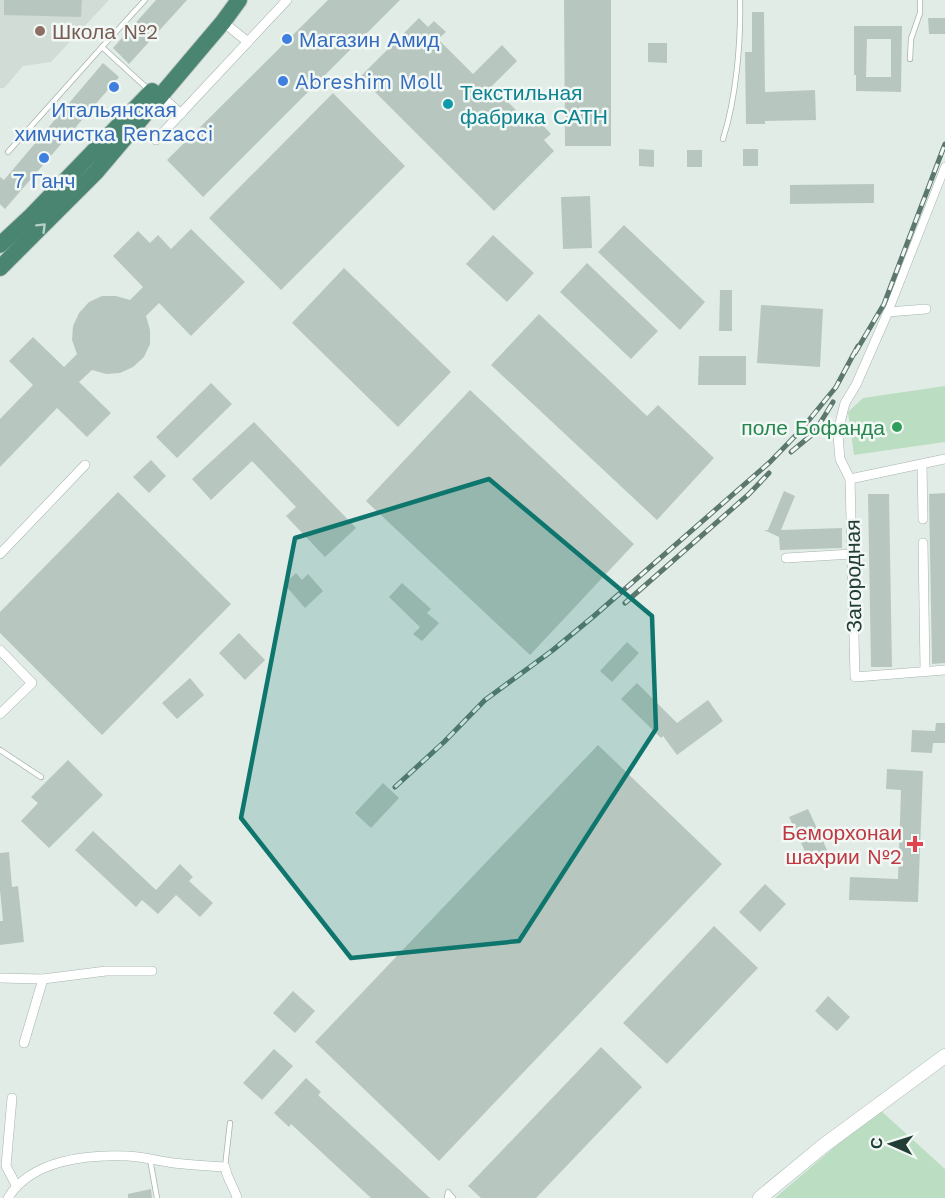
<svg xmlns="http://www.w3.org/2000/svg" width="945" height="1198" viewBox="0 0 945 1198" font-family="'Work Sans',sans-serif">
<style>
.built{fill:#d0dcd5}
.green{fill:#bbddc1}
.building{fill:#b7c7bf;fill-rule:evenodd}
.lines{fill:none;stroke-linecap:round;stroke-linejoin:round}
.service-casing{stroke:#a5b4ad;stroke-width:6}
.pedestrian-casing{stroke:#a5b4ad;stroke-width:9}
.minor-casing{stroke:#a5b4ad;stroke-width:10}
.secondary-casing{stroke:#a0b8ad;stroke-width:15}
.trunk-casing{stroke:#c1c9c6;stroke-width:18}
.service{stroke:#fff;stroke-width:4.5}
.pedestrian{stroke:#fff;stroke-width:8}
.minor{stroke:#fff;stroke-width:9}
.secondary{stroke:#fff;stroke-width:14}
.trunk{stroke:#4a8572;stroke-width:16}
.rail-casing{stroke:#5c786e;stroke-width:5}
.rail{stroke:#f2f8f5;stroke-width:3;stroke-dasharray:9;stroke-linecap:butt}
.oneway{stroke:#b7d0c7}
.marked{fill:#0f766e;fill-opacity:0.2;stroke:#0f766e;stroke-width:4.5;stroke-linejoin:round}
.education-dot{fill:#8d6e63;stroke:#f2f8f5;stroke-width:2}
.shop-dot{fill:#3f7fe0;stroke:#f2f8f5;stroke-width:2}
.culture-dot{fill:#0f9aa8;stroke:#f2f8f5;stroke-width:2}
.leisure-dot{fill:#2e9e5b;stroke:#f2f8f5;stroke-width:2}
.health-dot{fill:#e0444e;stroke:#f2f8f5;stroke-width:2}
.labels{text-anchor:middle;dominant-baseline:central;stroke-width:5;stroke-linejoin:round;paint-order:stroke}
.education-label{font-size:21px;fill:#785e54;stroke:#f2f8f5;text-anchor:start}
.shop-label{font-size:21px;fill:#366cbe;stroke:#f2f8f5;text-anchor:start}
.culture-label{font-size:21px;fill:#0d838f;stroke:#f2f8f5;text-anchor:start}
.leisure-label{font-size:21px;fill:#27864d;stroke:#f2f8f5;text-anchor:end}
.street-label{font-size:21px;fill:#223d33;stroke:#f2f8f5}
.health-label{font-size:21px;fill:#be3a42;stroke:#f2f8f5;text-anchor:end}
</style>
<rect width="100%" height="100%" fill="#e2ece6"/>
<polygon class="built" points="0,0 109,0 51,62 23,66 4,88 0,88"/>
<g class="green">
<polygon points="945,386 945,442 854,455 848,412 863,398"/>
<polygon points="879,1109 945,1169 945,1198 775,1198"/>
</g>
<g class="building">
<polygon points="4,0 82,0 81,17 4,15"/>
<polygon points="156,0 187,0 129,64 113,48"/>
<polygon points="328,0 400,0 203,197 167,160"/>
<polygon points="564,0 611,0 611,146 565,146"/>
<polygon points="752,12 764,12 765,92 815,90 816,120 765,121 765,124 746,124 745,52 752,52"/>
<polygon points="419,18 428,27 434,21 446,32 438,39 473,74 502,45 517,61 492,86 533,127 539,121 551,134 544,140 554,151 494,211 360,77"/>
<polygon points="928,18 945,18 945,34 929,34"/>
<path d="M854 26H902L901 92 856 91V75H854ZM867 39H891V77H866Z"/>
<polygon points="648,43 667,43 667,63 648,62"/>
<polygon points="103,63 119,77 5,209 0,204 0,177 4,180"/>
<polygon points="333,93 405,166 281,290 209,218"/>
<polygon points="639,149 654,150 654,167 639,166"/>
<rect x="743" y="149" width="15" height="17"/>
<rect x="687" y="150" width="15" height="17"/>
<polygon points="874,184 874,203 790,204 790,185"/>
<polygon points="590,196 592,248 563,249 561,197"/>
<polygon points="624,225 705,302 680,330 598,252"/>
<polygon points="191,229 245,282 191,336 159,303 146,316 150,330 150,344 144,357 133,367 120,373 106,374 92,370 79,382 111,413 87,437 57,408 0,467 0,419 33,385 9,361 33,337 64,367 77,354 72,340 73,326 79,313 89,302 102,296 116,296 130,300 143,287 113,256 138,231 150,243 158,235 171,249"/>
<polygon points="493,235 534,273 507,302 466,264"/>
<polygon points="587,263 658,331 631,359 560,292"/>
<polygon points="344,268 451,372 398,427 292,323"/>
<polygon points="720,290 732,290 732,331 719,331"/>
<polygon points="761,305 823,309 820,367 757,363"/>
<polygon points="539,314 647,416 658,405 714,458 657,520 491,365"/>
<polygon points="699,356 746,356 746,385 698,385"/>
<polygon points="211,383 232,404 177,458 156,437"/>
<polygon points="470,390 634,544 530,655 366,501"/>
<polygon points="254,422 356,528 325,557 286,516 296,507 252,461 211,500 192,479"/>
<polygon points="151,460 166,476 149,493 133,477"/>
<polygon points="784,491 795,496 781,530 842,528 842,548 780,550 779,537 764,530 768,530"/>
<polygon points="118,492 231,604 102,735 0,633 0,612"/>
<polygon points="945,493 945,663 932,664 929,494"/>
<polygon points="868,494 889,494 892,667 871,667"/>
<polygon points="296,573 302,580 308,574 323,591 305,608 284,584"/>
<polygon points="402,583 431,609 427,613 439,623 422,641 413,634 420,627 389,597"/>
<polygon points="239,633 265,660 245,680 219,653"/>
<polygon points="627,642 639,653 612,682 600,671"/>
<polygon points="190,678 204,695 177,719 162,703"/>
<polygon points="637,683 677,723 708,700 723,721 677,755 663,736 661,738 621,699"/>
<polygon points="936,723 945,723 945,743 933,743 932,753 911,752 912,730 935,731"/>
<polygon points="598,745 722,864 439,1161 315,1042"/>
<polygon points="68,760 103,795 49,848 21,821 38,803 31,797"/>
<polygon points="887,769 923,771 918,902 849,900 850,877 898,879 901,790 886,789"/>
<polygon points="383,783 399,798 371,828 355,813"/>
<polygon points="808,809 828,852 809,860 789,817"/>
<polygon points="93,831 156,890 180,864 193,877 189,881 213,903 200,917 176,895 158,914 142,900 136,907 75,850"/>
<polygon points="9,852 12,887 18,886 24,942 0,945 0,921 3,921 0,890 0,853"/>
<polygon points="765,884 786,904 760,932 739,912"/>
<polygon points="714,926 758,968 667,1064 623,1023"/>
<polygon points="293,991 315,1011 295,1033 273,1013"/>
<polygon points="828,996 850,1017 837,1031 815,1011"/>
<polygon points="601,1047 642,1087 536,1198 481,1198 468,1186"/>
<polygon points="274,1049 293,1066 262,1100 243,1083"/>
<polygon points="306,1078 321,1092 318,1095 430,1198 371,1198 291,1124 289,1127 274,1113"/>
<polygon points="151,1189 152,1198 128,1198 128,1194"/>
</g>
<g class="lines">
<g class="service-casing">
<g id="service">
<polyline points="145,0 102,47 149,90"/>
<polyline points="910,59 911,39 920,13 920,0"/>
<path d="M723 139C736 99 741 42 740 0"/>
<polyline points="8,152 102,47"/>
<polyline points="0,750 41,777"/>
<polyline points="150,1159 157,1198"/>
<polyline points="225,1167 230,1123"/>
<polyline points="447,1198 448,1192 453,1198"/>
</g>
</g>
<g class="pedestrian-casing">
<polyline id="pedestrian" points="888,312 945,167"/>
</g>
<g class="minor-casing">
<g id="minor">
<polyline points="223,22 248,42"/>
<polyline points="161,96 181,114"/>
<polyline points="156,140 287,0"/>
<polyline points="926,309 888,312 856,385 845,403 841,419 838,436 840,459 850,479 855,677 945,670"/>
<polyline points="922,465 923,519"/>
<polyline points="850,479 945,459"/>
<polyline points="923,543 925,670"/>
<polyline points="0,554 85,465"/>
<polyline points="786,558 852,554"/>
<polyline points="0,650 32,683 0,714"/>
<polyline points="0,978 43,979 106,971 152,971"/>
<polyline points="24,1043 43,979"/>
<polyline points="12,1098 6,1166 16,1185"/>
<path d="M8 1198C31 1160 87 1154 128 1156 144 1157 159 1161 174 1163 191 1165 208 1166 225 1167 227 1179 234 1187 237 1198"/>
</g>
</g>
<g class="secondary-casing">
<polyline id="secondary" points="760,1198 823,1146 945,1056"/>
</g>
<g class="trunk-casing">
<g id="trunk">
<polyline points="0,245 31,216 152,91"/>
<polyline points="0,268 96,172 223,22 239,0"/>
</g>
</g>
<use href="#service" class="service"/>
<use href="#pedestrian" class="pedestrian"/>
<use href="#minor" class="minor"/>
<use href="#secondary" class="secondary"/>
<use href="#trunk" class="trunk"/>
<g class="rail-casing">
<g id="rail">
<polyline points="855,353 884,304 945,144"/>
<polyline points="791,452 814,433 833,402"/>
<polyline points="625,603 749,494 769,473"/>
<polyline points="395,787 444,742 485,700 553,650 594,616 770,462 800,431 836,387 858,346"/>
</g>
</g>
<use href="#rail" class="rail"/>
</g>
<defs><path id="oneway-chevron" d="M-2-3.5L2.5 0L-2 3.5" fill="none" stroke-width="1.6" stroke-linecap="round" stroke-linejoin="round" transform="scale(1.5)"/></defs>
<use class="oneway" href="#oneway-chevron" transform="translate(42 227) rotate(-45)"/>
<path class="marked" d="M489 479 652 616 656 729 519 941 351 958 241 818 295 538Z"/>
<circle class="education-dot" cx="40" cy="31" r="6"/>
<g class="shop-dot">
<circle cx="287" cy="39" r="6"/>
<circle cx="283" cy="81" r="6"/>
<circle cx="114" cy="87" r="6"/>
<circle cx="44" cy="158" r="6"/>
</g>
<circle class="culture-dot" cx="448" cy="104" r="6"/>
<circle class="leisure-dot" cx="897" cy="427" r="6"/>
<path class="health-dot" d="M912 835h6v6h6v6h-6v6h-6v-6h-6v-6h6z"/>
<g class="labels">
<g class="education-label">
<text x="52" y="31">Школа №2</text>
</g>
<g class="shop-label">
<text x="299" y="39">Магазин Амид</text>
<text x="295" y="81">Abreshim Moll</text>
<text x="114" y="109" text-anchor="middle">Итальянская<tspan x="114" dy="24">химчистка Renzacci</tspan></text>
<text x="44" y="180" text-anchor="middle">7 Ганч</text>
</g>
<g class="culture-label">
<text x="460" y="92">Текстильная<tspan x="460" dy="24">фабрика САТН</tspan></text>
</g>
<g class="leisure-label">
<text x="885" y="427">поле Бофанда</text>
</g>
<g class="street-label">
<text transform="translate(853 576) rotate(-91)">Загородная</text>
</g>
<g class="health-label">
<text x="902" y="832">Беморхонаи<tspan x="902" dy="24">шахрии №2</tspan></text>
</g>
</g>
<g transform="translate(891 1144) rotate(273)" stroke="#f2f8f5" stroke-width="4.5" paint-order="stroke">
<path d="M0-4.5L10 22L0 15L-10 22Z" fill="#223d33"/>
<text y="-9" font-size="16" font-weight="bold" text-anchor="middle" fill="#223d33">С</text>
</g>
</svg>
